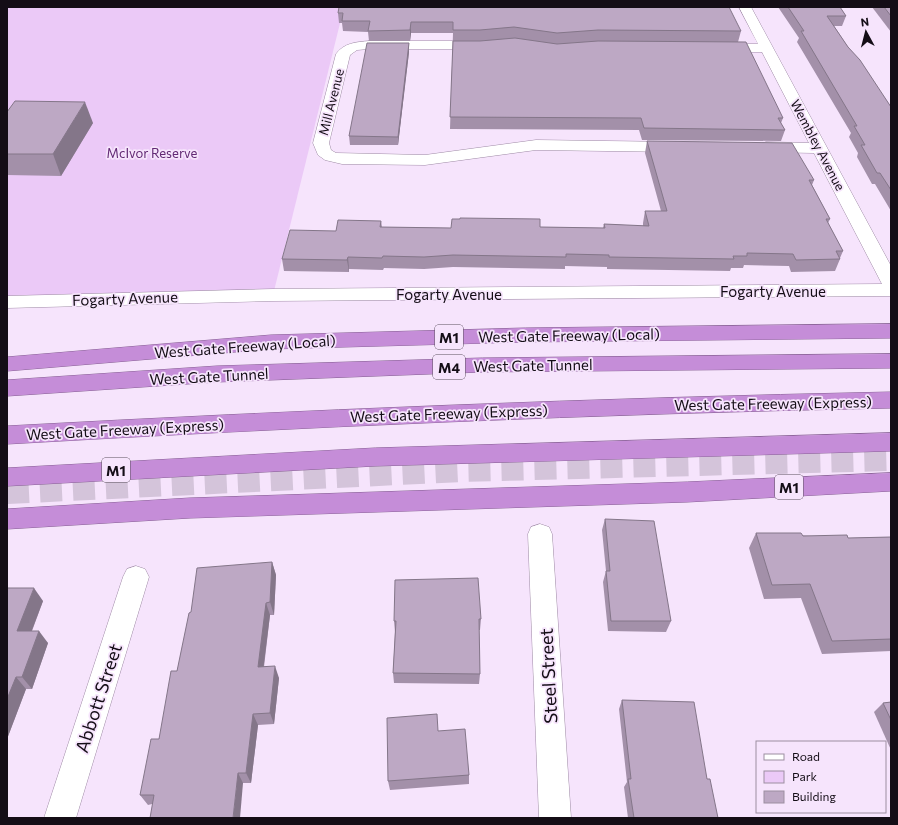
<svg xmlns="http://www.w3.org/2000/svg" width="898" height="825" viewBox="0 0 898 825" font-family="Commissioner,sans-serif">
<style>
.green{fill:#ebc9f7}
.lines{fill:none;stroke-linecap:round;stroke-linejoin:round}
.motorway-tunnel{stroke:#d4c4da;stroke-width:22;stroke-dasharray:22 11;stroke-linecap:butt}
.minor-casing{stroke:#9e8aa5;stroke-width:1}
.motorway-casing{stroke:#876094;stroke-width:1}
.minor{fill:#fff;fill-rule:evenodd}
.motorway{fill:#c58dd8;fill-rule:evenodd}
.wall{fill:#a390a9}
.shaded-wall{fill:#847689}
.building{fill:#bda8c4;stroke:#847689}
.labels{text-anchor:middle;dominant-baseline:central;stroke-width:3.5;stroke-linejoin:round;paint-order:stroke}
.far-street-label{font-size:13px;fill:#140d16;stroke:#f6e4fc}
.far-park-label{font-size:13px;fill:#622974;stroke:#f6e4fc}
.shield{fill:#f6e4fc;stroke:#584e5b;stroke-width:1}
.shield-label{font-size:14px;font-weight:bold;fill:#140d16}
.street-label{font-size:15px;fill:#140d16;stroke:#f6e4fc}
.near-street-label{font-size:18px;fill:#140d16;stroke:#f6e4fc}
</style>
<rect width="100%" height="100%" fill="#f6e4fc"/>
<polygon class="green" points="7,7 344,7 273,295 7,302"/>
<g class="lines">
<polyline class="motorway-tunnel" points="7,493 461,471 891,460"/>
<g class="minor-casing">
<g id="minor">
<polygon points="739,7 751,7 891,266 891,296 273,301 7,308 7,296 273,289 882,284 814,153 766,152 760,150 758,147 760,144 766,142 809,143 762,52 720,52 715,51 713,48 715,45 720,44 758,44"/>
<path d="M369 41H482L487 42 489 45 487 48 482 49H369L357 50 350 55 329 143 331 150 336 153 425 155 536 140 676 142 682 144 684 147 682 150 676 152 536 150 425 165 342 164 325 160 318 155 313 143 336 54C344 43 356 42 369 41Z"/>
<polygon points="540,524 549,527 552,534 571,818 539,818 528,534 531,527"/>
<polygon points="136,566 145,569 149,577 76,818 44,818 123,577 127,569"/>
</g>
</g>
<g class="motorway-casing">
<g id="motorway">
<polygon points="891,324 891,338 525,342 271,349 7,371 7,357 271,335 525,328"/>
<polygon points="891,354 891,368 482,372 217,382 7,396 7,380 217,366 482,358"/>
<path d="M891 392V408C596 414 302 427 7 444V426C302 410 596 398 891 392Z"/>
<polygon points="891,433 891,451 375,466 7,486 7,468 375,448"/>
<polygon points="891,473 891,491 687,502 190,518 7,529 7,509 190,498 687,482"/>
</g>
</g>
<use href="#minor" class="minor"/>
<use href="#motorway" class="motorway"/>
</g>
<g class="wall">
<polygon points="778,7 840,7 846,16 842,26 834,26 848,47 891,107 891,211 875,184 872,184 857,157 858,153 849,137 851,133 797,42 799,38"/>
<polygon points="872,7 891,7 891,32"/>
<polygon points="338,13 741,31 738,42 783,118 781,123 785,130 781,141 642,140 639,130 450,129 453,33 411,33 410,41 369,41 368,32 343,31 342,23 339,23"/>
<polygon points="409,43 409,52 398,145 350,145 349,136"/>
<polygon points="7,112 93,123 61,176 7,175"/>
<polygon points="647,141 814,180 812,185 830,219 828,223 843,251 840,258 840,259 835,271 791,272 789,266 744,265 743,268 731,268 730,271 607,269 607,267 565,266 565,269 453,267 424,269 384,268 383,270 349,269 349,272 284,271 282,259 336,231 381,221 382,227 451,228 540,227 603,228 604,224 643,226 643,223 645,211 661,211 645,153"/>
<polygon points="605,519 671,621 666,632 608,631 603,582 606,571 602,530"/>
<polygon points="756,533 848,538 891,537 891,651 822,654 801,598 764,599 749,548"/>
<polygon points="272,562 276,575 274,615 270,615 264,667 279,678 274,724 258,725 251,783 243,783 152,804 148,805 140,795 159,739 177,671 191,612"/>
<polygon points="7,588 43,601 32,631 48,643 32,689 26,689 7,739"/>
<polygon points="481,619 480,630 479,630 480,674 479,684 394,683 393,673 395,632 394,621"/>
<polygon points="622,700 707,779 718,818 628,818 624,787 627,782 619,709"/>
<polygon points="891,702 891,750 874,712 883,703"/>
<polygon points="438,731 469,775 469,784 390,790 388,781"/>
</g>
<g class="shaded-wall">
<polygon points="411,22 411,33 410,41 410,30"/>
<polygon points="409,43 409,52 398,145 398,137"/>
<polygon points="85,102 93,123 61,176 53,154"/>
<polygon points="348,257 349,269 349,272 347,260"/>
<polygon points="272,562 276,575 274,615 270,602"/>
<polygon points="34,588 43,601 27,643 17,631"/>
<polygon points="266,603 270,615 262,679 258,667"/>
<polygon points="39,631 48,643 32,689 22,677"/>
<polygon points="275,666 279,678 274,724 270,713"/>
<polygon points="16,677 26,689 7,739 7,699"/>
<polygon points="253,714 258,725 251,783 246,773"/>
<polygon points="238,773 243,783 240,818 233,818"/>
</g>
<g class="building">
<polygon points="339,7 729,7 741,31 598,30 557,33 514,27 480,30 453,30 453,22 411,22 410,30 368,31 370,21 342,21 343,13 338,13"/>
<polygon points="788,7 840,7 846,16 827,16 848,47 860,60 891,107 891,190 880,173 877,173 861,145 865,145 854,126 857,126 801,31 804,31"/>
<polygon points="884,7 891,7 891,16"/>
<polygon points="515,38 557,44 598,41 746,42 783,118 778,118 785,130 644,128 641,118 450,117 453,41 480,41"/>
<polygon points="367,43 409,43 398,137 349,136"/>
<polygon points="15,101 85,102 53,154 7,154 7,112"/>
<polygon points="647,141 792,143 814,180 809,180 830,219 826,219 843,251 836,251 840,259 796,260 793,254 747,253 747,256 733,256 734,259 609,257 609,255 566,254 566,257 453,255 424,257 383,256 382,258 348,257 347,260 282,259 290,230 336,231 338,220 381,221 380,227 451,228 452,219 460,219 460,218 540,219 540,227 605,228 604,224 649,226 645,211 667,211"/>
<polygon points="605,519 654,521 671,621 611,621 606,571 610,571"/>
<polygon points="756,533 801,533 803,536 847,535 848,538 891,537 891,639 832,641 810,584 772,585"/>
<polygon points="272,562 270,602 266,603 258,667 275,666 270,713 253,714 246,773 238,773 233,818 150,818 154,795 140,795 151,739 159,739 171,671 177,671 189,613 191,612 197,568"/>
<polygon points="478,578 481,619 479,619 480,674 393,673 396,621 394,621 395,580"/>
<polygon points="7,588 34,588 17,631 39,631 22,677 16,677 7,699"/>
<polygon points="622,700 694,702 707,779 710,779 718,818 634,818 628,779 631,779"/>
<polygon points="891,702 891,720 883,703"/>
<polygon points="437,714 438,731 465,729 469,775 388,781 387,718"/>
</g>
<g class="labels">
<g class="far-street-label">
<text transform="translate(331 102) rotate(-76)">Mill Avenue</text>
<text transform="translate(818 145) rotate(62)">Wembley Avenue</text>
</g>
<g class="far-park-label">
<text x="152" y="153">McIvor Reserve</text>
</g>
<g class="shield">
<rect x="435" y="325" width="28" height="24" rx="3"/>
<rect x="433" y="355" width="32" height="24" rx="3"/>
<rect x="102" y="458" width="28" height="24" rx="3"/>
<rect x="775" y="475" width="28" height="24" rx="3"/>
</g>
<g class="shield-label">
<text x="449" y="337">M1</text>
<text x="449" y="367">M4</text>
<text x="116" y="470">M1</text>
<text x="789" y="487">M1</text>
</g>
<g class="street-label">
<text x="773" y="291">Fogarty Avenue</text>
<text x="449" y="294">Fogarty Avenue</text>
<text transform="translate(125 298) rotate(-2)">Fogarty Avenue</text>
<text transform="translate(569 335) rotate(-1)">West Gate Freeway (Local)</text>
<text transform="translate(245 346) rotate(-4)">West Gate Freeway (Local)</text>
<text transform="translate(533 365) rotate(-1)">West Gate Tunnel</text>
<text transform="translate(209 376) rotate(-3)">West Gate Tunnel</text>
<text transform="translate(773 403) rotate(-1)">West Gate Freeway (Express)</text>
<text transform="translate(449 413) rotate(-2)">West Gate Freeway (Express)</text>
<text transform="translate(125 429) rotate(-3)">West Gate Freeway (Express)</text>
</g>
<g class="near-street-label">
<text transform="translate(548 676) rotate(-93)">Steel Street</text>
<text transform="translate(98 698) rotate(-72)">Abbott Street</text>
</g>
</g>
<rect width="898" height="825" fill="none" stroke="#140d16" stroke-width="16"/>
<rect x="756" y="741" width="130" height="72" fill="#f6e4fc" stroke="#9c8ea0"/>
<rect x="764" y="754" width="20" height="6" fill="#ffffff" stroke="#9c8ea0"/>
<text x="792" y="761" font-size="12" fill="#140d16">Road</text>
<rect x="764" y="771" width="20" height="12" fill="#ebc9f7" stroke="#9c8ea0"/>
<text x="792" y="781" font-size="12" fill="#140d16">Park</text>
<rect x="764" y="791" width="20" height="12" fill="#bda8c4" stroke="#9c8ea0"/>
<text x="792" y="801" font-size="12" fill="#140d16">Building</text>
<g transform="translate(866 32) rotate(353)" stroke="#f6e4fc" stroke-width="3" paint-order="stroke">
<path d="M0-3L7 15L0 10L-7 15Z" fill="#140d16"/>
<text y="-6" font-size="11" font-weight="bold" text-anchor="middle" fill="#140d16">N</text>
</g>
</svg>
